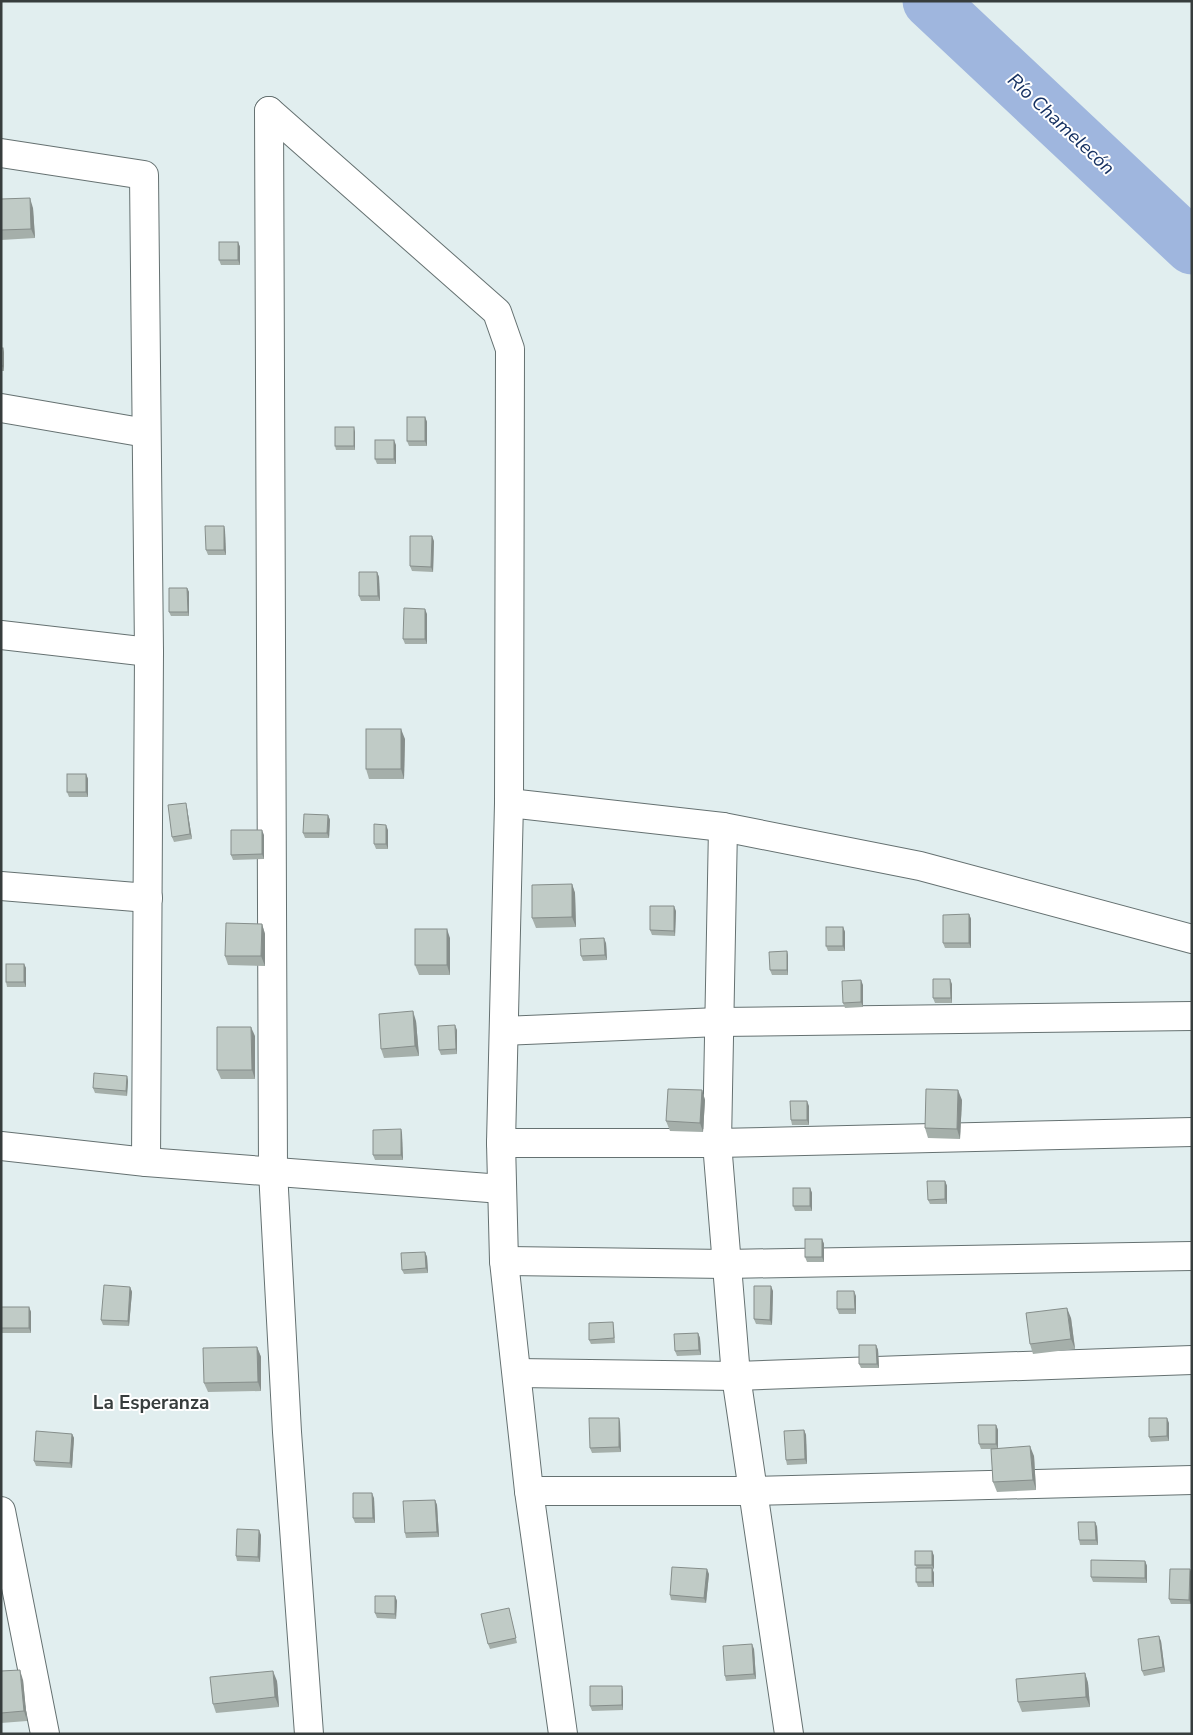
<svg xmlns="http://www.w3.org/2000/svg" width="1193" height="1735" viewBox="0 0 1193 1735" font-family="'Nunito Sans',sans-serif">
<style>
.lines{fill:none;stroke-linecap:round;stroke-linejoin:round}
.river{stroke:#9fb6de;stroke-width:55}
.minor-casing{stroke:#657171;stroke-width:30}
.minor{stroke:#fff;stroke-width:28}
.wall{fill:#a5afaa}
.shaded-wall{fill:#868e8b}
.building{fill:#c0cbc6;stroke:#868e8b}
.labels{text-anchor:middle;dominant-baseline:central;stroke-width:4;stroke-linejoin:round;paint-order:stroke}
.water-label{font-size:19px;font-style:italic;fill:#153061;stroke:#fff}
.neighbourhood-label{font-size:19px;font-weight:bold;fill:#373d3d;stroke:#fff}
</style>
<rect width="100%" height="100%" fill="#e1eeef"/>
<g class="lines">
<polyline class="river" points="930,1 1192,247"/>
<g class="minor-casing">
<g id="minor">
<polyline points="269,111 497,312 510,349 509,803 501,1143 504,1261 529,1491 563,1734"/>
<polyline points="269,111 273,1171 287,1432 309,1734"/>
<polyline points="1,153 144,175 149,652 146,1162"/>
<polyline points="1,408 146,433"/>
<polyline points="1,635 149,652"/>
<polyline points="509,803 723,827 920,866 1192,939"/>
<polyline points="723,827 717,1143 736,1376 789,1734"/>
<polyline points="1,886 148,898"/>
<polyline points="504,1031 719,1022 1192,1016"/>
<polyline points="501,1143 717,1143 1192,1132"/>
<polyline points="1,1146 146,1162 502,1189"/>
<polyline points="504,1261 726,1264 1192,1256"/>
<polyline points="517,1373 736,1376 1192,1360"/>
<polyline points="529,1491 754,1491 1192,1480"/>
<polyline points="1,1511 45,1734"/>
</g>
</g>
<use href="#minor" class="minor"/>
</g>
<g class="wall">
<polygon points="1,199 33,208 35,238 1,240"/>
<polygon points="238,242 240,247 240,265 221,265 219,260"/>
<polygon points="1,348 3,348 4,353 4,371 1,371"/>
<polygon points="425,417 427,422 427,446 409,446 407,441"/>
<polygon points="355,432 355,450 336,450 335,446"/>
<polygon points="396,445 396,464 377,464 375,459"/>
<polygon points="224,526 225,531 226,555 208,555 206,550"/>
<polygon points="434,541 433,572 412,571 410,566"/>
<polygon points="377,572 379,577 380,601 361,601 359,596"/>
<polygon points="187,588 189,592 189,616 171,616 169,612"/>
<polygon points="427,614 427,644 405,644 403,639"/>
<polygon points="405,739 404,779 369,779 366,769"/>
<polygon points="86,774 88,779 88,797 69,797 67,792"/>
<polygon points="187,808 192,839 174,842 172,837"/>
<polygon points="328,815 330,820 329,838 305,838 303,833"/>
<polygon points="388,830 388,849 376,849 374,844"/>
<polygon points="264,835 264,859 233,860 231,855"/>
<polygon points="572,884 575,893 576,927 536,928 532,918"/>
<polygon points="676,911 675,936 652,935 650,930"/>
<polygon points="969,914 971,919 971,948 945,948 943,943"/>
<polygon points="262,924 265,934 265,966 228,965 225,956"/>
<polygon points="843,927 845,932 845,951 828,951 826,946"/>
<polygon points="450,938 450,975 419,975 415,965"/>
<polygon points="606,943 607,960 583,961 581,956"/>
<polygon points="787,951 788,956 788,975 772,975 770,970"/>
<polygon points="24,964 26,968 26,987 7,987 6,982"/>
<polygon points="952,984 952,1003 935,1003 933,998"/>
<polygon points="863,985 863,1007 845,1008 843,1003"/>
<polygon points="416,1021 419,1056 384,1058 381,1049"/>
<polygon points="457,1030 457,1054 441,1055 439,1050"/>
<polygon points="255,1036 255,1079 221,1079 217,1070"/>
<polygon points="127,1076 128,1081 127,1096 95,1093 93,1088"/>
<polygon points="702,1090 705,1100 703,1132 670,1131 666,1121"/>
<polygon points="962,1100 960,1139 928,1138 925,1128"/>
<polygon points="809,1106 809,1125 792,1125 791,1120"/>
<polygon points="401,1129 402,1134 403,1160 375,1160 373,1155"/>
<polygon points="945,1181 947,1186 947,1204 930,1204 928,1200"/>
<polygon points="810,1188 812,1193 812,1211 795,1211 793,1206"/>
<polygon points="822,1239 824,1244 824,1262 807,1262 805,1257"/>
<polygon points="425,1252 427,1257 428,1273 404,1274 402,1270"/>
<polygon points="130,1287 132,1292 129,1326 103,1325 101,1320"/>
<polygon points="773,1291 772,1325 756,1324 754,1319"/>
<polygon points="856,1296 856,1314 839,1314 837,1309"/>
<polygon points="1,1307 29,1307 31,1312 31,1333 1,1333"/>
<polygon points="1071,1318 1075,1349 1033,1354 1030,1344"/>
<polygon points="613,1322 614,1327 615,1343 591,1344 589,1340"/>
<polygon points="698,1333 700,1338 701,1355 677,1356 675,1351"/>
<polygon points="876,1345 878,1350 879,1368 861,1368 859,1364"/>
<polygon points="257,1347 261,1357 261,1391 208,1392 204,1383"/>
<polygon points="619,1418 620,1423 621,1452 592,1453 590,1448"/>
<polygon points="1169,1423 1169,1441 1151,1442 1149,1437"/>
<polygon points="996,1425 998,1430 998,1448 1034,1456 1036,1490 997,1492 993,1482 991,1449 981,1449 979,1444"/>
<polygon points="804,1430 806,1435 807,1464 787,1465 786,1460"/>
<polygon points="72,1434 74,1438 72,1468 36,1466 34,1461"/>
<polygon points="374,1498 375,1523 355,1523 353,1518"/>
<polygon points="435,1500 437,1505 439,1537 406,1538 405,1533"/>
<polygon points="1095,1522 1097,1527 1098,1545 1080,1545 1079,1540"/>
<polygon points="261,1535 260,1562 237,1561 236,1556"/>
<polygon points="932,1551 934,1556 933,1570 934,1573 934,1587 918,1587 916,1582 917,1568 915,1565"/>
<polygon points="1145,1561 1147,1566 1147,1583 1093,1582 1091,1577"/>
<polygon points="1190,1569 1191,1604 1171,1604 1169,1599"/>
<polygon points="709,1574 706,1603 671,1600 670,1595"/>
<polygon points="395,1596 397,1601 396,1619 377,1618 375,1613"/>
<polygon points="509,1608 517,1643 490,1649 488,1644"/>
<polygon points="1161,1641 1165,1672 1144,1676 1142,1671"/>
<polygon points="754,1649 756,1679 726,1681 725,1676"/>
<polygon points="1,1671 23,1680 27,1721 1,1723"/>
<polygon points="1085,1673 1088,1683 1090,1707 1022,1712 1018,1702"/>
<polygon points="277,1681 279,1707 216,1713 213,1704"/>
<polygon points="623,1691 623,1710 592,1711 590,1706"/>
</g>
<g class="shaded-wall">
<polygon points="30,198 33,208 35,238 31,229"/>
<polygon points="238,242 240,247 240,265 238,260"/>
<polygon points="3,348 4,353 4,371 3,366"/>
<polygon points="425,417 427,422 427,446 425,441"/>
<polygon points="354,427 355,432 355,450 354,446"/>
<polygon points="394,440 396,445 396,464 394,459"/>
<polygon points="224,526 225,531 226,555 224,550"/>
<polygon points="432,536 434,541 433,572 431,567"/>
<polygon points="377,572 379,577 380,601 378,596"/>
<polygon points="187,588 189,592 189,616 188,612"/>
<polygon points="425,609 427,614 427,644 425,639"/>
<polygon points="401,729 405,739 404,779 401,769"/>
<polygon points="86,774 88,779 88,797 86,792"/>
<polygon points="186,803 187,808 192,839 190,834"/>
<polygon points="328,815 330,820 329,838 327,833"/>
<polygon points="386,825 388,830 388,849 386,844"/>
<polygon points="262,830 264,835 264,859 262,854"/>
<polygon points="572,884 575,893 576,927 572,917"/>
<polygon points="674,906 676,911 675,936 674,931"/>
<polygon points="969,914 971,919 971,948 969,943"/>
<polygon points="262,924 265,934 265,966 261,956"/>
<polygon points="843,927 845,932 845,951 843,946"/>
<polygon points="447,929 450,938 450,975 447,965"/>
<polygon points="604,938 606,943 607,960 605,955"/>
<polygon points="787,951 788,956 788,975 787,970"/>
<polygon points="24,964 26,968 26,987 24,982"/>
<polygon points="950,979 952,984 952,1003 951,998"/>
<polygon points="861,980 863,985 863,1007 861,1002"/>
<polygon points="413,1011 416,1021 419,1056 415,1046"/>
<polygon points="455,1025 457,1030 457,1054 456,1049"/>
<polygon points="251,1027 255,1036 255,1079 252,1070"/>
<polygon points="127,1076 128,1081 127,1096 126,1091"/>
<polygon points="702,1090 705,1100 703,1132 700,1123"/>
<polygon points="958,1090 962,1100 960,1139 957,1129"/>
<polygon points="807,1101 809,1106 809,1125 807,1120"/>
<polygon points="401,1129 402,1134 403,1160 401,1155"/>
<polygon points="945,1181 947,1186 947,1204 945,1199"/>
<polygon points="810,1188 812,1193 812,1211 810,1206"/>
<polygon points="822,1239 824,1244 824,1262 822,1257"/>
<polygon points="425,1252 427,1257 428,1273 426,1268"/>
<polygon points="771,1286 773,1291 772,1325 770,1320"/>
<polygon points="130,1287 132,1292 129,1326 128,1321"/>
<polygon points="854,1291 856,1296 856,1314 855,1309"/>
<polygon points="29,1307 31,1312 31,1333 29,1328"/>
<polygon points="1067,1308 1071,1318 1075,1349 1071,1339"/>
<polygon points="698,1333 700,1338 701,1355 699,1350"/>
<polygon points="876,1345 878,1350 879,1368 877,1364"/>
<polygon points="257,1347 261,1357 261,1391 258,1382"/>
<polygon points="619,1418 620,1423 621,1452 619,1447"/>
<polygon points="1167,1418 1169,1423 1169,1441 1167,1436"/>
<polygon points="996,1425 998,1430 998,1449 996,1444"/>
<polygon points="804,1430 806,1435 807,1464 805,1459"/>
<polygon points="72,1434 74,1438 72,1468 70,1463"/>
<polygon points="1030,1446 1034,1456 1036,1490 1033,1480"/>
<polygon points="372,1493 374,1498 375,1523 373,1518"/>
<polygon points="435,1500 437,1505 439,1537 437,1532"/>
<polygon points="1095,1522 1097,1527 1098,1545 1096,1540"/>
<polygon points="259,1530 261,1535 260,1562 258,1557"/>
<polygon points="932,1551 934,1556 934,1570 932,1565"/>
<polygon points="1145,1561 1147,1566 1147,1583 1145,1578"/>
<polygon points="932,1568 934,1573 934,1587 932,1582"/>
<polygon points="707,1569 709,1574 706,1603 704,1598"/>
<polygon points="1190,1569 1192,1574 1191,1604 1189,1600"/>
<polygon points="395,1596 397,1601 396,1619 395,1614"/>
<polygon points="1159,1636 1161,1641 1165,1672 1163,1667"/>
<polygon points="752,1644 754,1649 756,1679 754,1674"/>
<polygon points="20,1670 23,1680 27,1721 24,1711"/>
<polygon points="273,1671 277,1681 279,1707 275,1697"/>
<polygon points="1085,1673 1088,1683 1090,1707 1086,1697"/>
<polygon points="622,1686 623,1691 623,1710 622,1705"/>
</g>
<g class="building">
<polygon points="30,198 31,229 1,230 1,199"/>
<rect x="219" y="242" width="19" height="18"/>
<rect x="1" y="348" width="2" height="18"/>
<rect x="407" y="417" width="18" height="24"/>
<rect x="335" y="427" width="19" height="19"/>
<rect x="375" y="440" width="19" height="19"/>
<polygon points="205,526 224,526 224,550 206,550"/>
<polygon points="410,536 432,536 431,567 410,566"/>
<polygon points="359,572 377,572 378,596 359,596"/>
<polygon points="169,588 187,588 188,612 169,612"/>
<polygon points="404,608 425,609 425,639 403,639"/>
<rect x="366" y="729" width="35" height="40"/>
<rect x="67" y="774" width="19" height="18"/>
<polygon points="186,803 190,834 172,837 168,805"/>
<polygon points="304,814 328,815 327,833 303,833"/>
<polygon points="374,824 386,825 386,844 374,844"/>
<polygon points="231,830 262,830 262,854 231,855"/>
<polygon points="572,884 572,917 532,918 532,885"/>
<polygon points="650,906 674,906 674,931 650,930"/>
<polygon points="969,914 969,943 943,943 943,915"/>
<polygon points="226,923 262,924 261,956 225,956"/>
<rect x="826" y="927" width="17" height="19"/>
<rect x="415" y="929" width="32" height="36"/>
<polygon points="604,938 605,955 581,956 580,939"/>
<polygon points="787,951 787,970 770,970 769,952"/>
<rect x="6" y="964" width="18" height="18"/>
<polygon points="933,979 950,979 951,998 933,998"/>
<polygon points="861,980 861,1002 843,1003 842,981"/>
<polygon points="413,1011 415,1046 381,1049 379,1014"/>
<polygon points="455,1025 456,1049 439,1050 438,1026"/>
<polygon points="217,1027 251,1027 252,1070 217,1070"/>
<polygon points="94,1073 127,1076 126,1091 93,1088"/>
<polygon points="668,1089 702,1090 700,1123 666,1121"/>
<polygon points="926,1089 958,1090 957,1129 925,1128"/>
<polygon points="790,1101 807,1101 807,1120 791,1120"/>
<polygon points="401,1129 401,1155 373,1155 373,1130"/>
<polygon points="927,1181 945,1181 945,1199 928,1200"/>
<rect x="793" y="1188" width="17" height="18"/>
<rect x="805" y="1239" width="17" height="18"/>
<polygon points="425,1252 426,1268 402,1270 401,1253"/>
<polygon points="104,1285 130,1287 128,1321 101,1320"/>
<polygon points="754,1286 771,1286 770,1320 754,1319"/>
<polygon points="837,1291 854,1291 855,1309 837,1309"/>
<rect x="1" y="1307" width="28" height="21"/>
<polygon points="1067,1308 1071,1339 1030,1344 1026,1313"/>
<polygon points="613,1322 614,1338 589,1340 589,1323"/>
<polygon points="698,1333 699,1350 675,1351 674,1334"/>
<polygon points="859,1345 876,1345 877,1364 859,1364"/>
<polygon points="257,1347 258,1382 204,1383 203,1348"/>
<polygon points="589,1418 619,1418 619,1447 590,1448"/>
<polygon points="1149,1418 1167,1418 1167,1436 1149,1437"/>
<polygon points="978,1425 996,1425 996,1444 979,1444"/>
<polygon points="804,1430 805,1459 786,1460 784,1431"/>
<polygon points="36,1431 72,1434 70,1463 34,1461"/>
<polygon points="1030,1446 1033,1480 993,1482 991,1449"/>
<polygon points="353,1493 372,1493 373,1518 353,1518"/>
<polygon points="435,1500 437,1532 405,1533 403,1501"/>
<polygon points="1078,1522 1095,1522 1096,1540 1079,1540"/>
<polygon points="237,1529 259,1530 258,1557 236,1556"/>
<rect x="915" y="1551" width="17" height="14"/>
<polygon points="1091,1560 1145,1561 1145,1578 1091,1577"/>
<polygon points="672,1567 707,1569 704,1598 670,1595"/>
<rect x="916" y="1568" width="16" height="14"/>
<polygon points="1170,1569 1190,1569 1189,1600 1169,1599"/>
<polygon points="375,1596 395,1596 395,1614 375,1613"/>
<polygon points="509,1608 516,1638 488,1644 481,1614"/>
<polygon points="1159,1636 1163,1667 1142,1671 1138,1639"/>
<polygon points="752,1644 754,1674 725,1676 723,1646"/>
<polygon points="20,1670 24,1711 1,1713 1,1671"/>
<polygon points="273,1671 275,1697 213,1704 210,1677"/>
<polygon points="1085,1673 1086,1697 1018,1702 1016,1679"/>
<polygon points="590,1686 622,1686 622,1705 590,1706"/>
</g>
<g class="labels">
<g class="water-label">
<text transform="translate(1061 124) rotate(43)">Río Chamelecón</text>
</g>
<g class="neighbourhood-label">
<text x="151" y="1403">La Esperanza</text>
</g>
</g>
<rect width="1193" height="1735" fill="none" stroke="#373d3d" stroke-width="5"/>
</svg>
